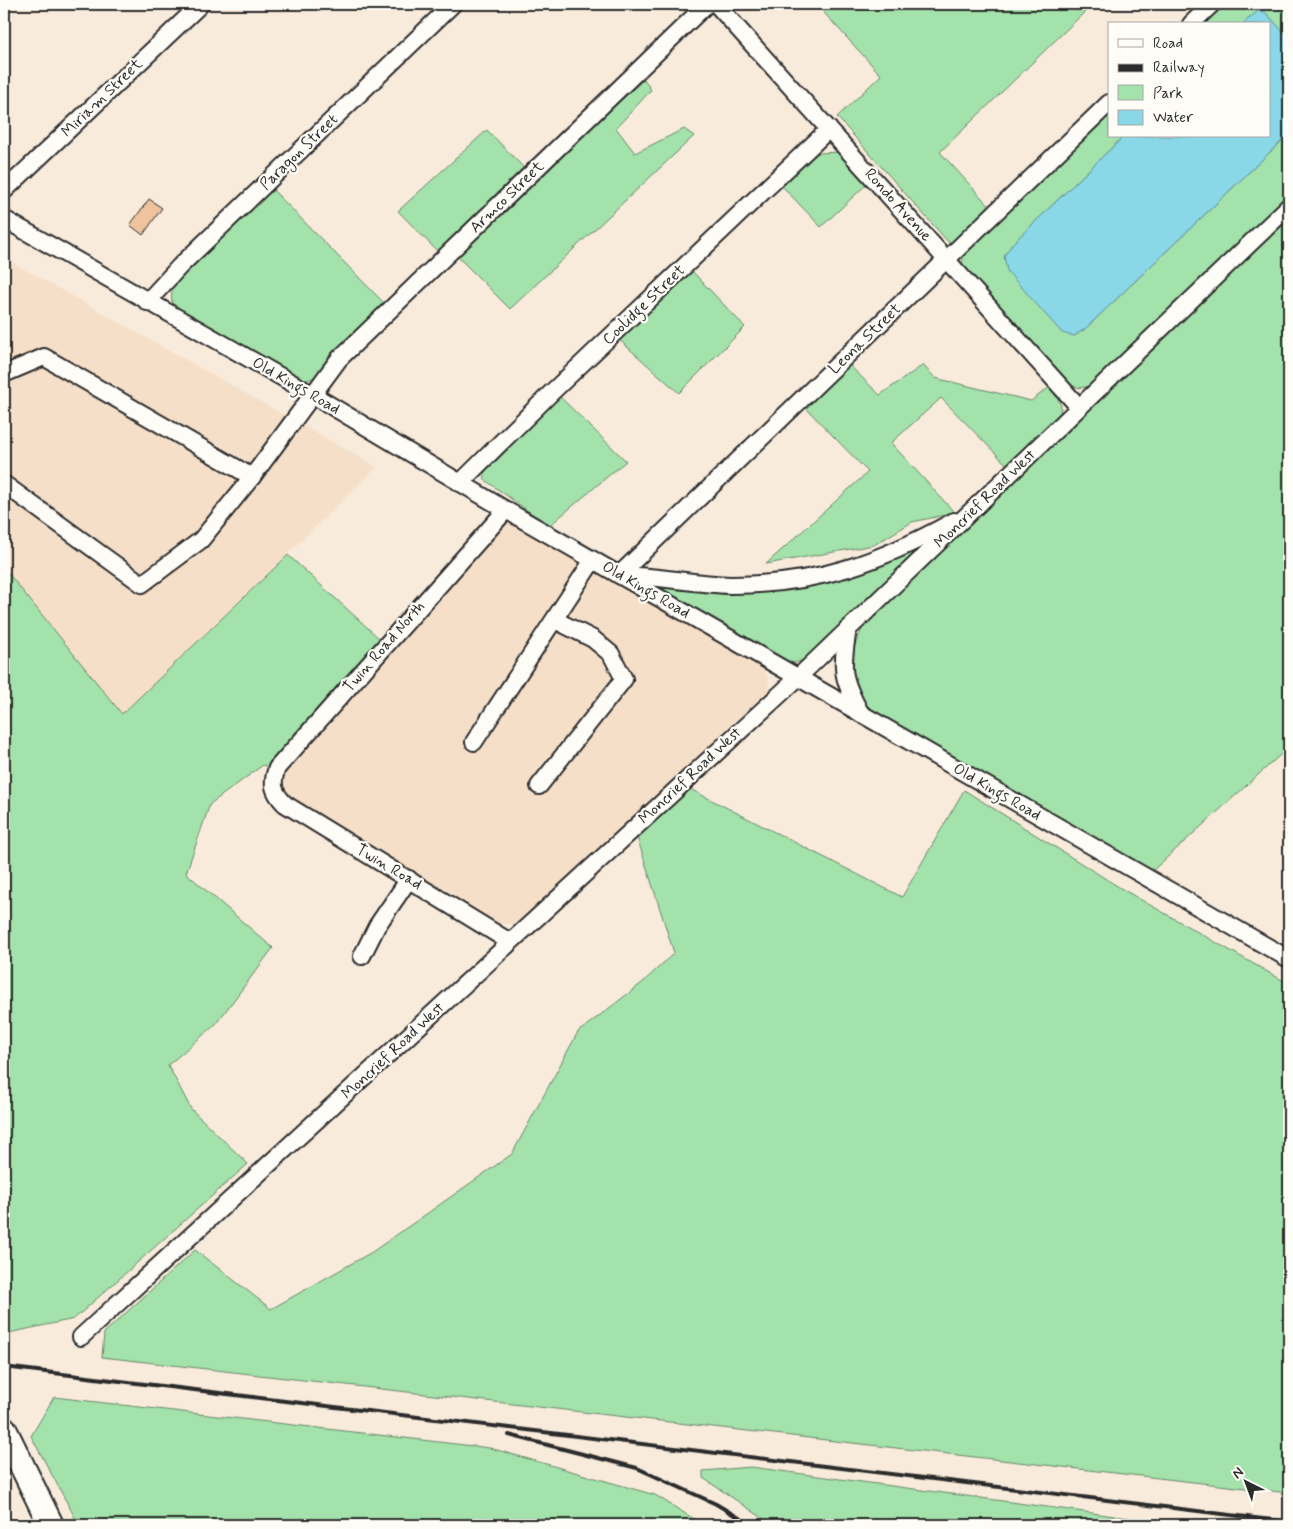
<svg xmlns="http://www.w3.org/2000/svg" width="1293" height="1529" viewBox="0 0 1293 1529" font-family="Mynerve,sans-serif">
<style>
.built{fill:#f5dfc9}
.green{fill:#a3e2aa;stroke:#67866a}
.water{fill:#89d7e7;stroke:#63929c}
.building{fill:#eec39e;stroke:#2b2b2b}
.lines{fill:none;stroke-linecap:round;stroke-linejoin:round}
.minor-casing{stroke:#2b2b2b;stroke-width:20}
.highway-casing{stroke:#2b2b2b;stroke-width:28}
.minor{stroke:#fdfcf7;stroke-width:16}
.highway{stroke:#fdfcf7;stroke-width:24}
.rail{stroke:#2b2b2b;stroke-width:4}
.labels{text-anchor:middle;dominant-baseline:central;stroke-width:4.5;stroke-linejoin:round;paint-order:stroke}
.street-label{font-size:16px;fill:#2b2b2b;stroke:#fdfcf7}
</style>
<rect width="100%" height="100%" fill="#f8ebdc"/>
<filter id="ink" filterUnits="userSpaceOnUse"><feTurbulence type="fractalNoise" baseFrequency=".02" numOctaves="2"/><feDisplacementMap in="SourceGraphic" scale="10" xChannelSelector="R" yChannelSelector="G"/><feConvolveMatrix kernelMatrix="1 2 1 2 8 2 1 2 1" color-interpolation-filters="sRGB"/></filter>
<g filter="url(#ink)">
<g class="built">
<polygon points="4,258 377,467 122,714 4,568"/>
<polygon points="513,523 762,667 769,682 768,696 525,920 514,924 495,923 289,798 282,784 288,764 499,527"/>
</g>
<g class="green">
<polygon points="816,4 1093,4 940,152 991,208 950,244 837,117 881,75"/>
<polygon points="1220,4 1289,4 1289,38 1265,12 1249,17 1242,24 1199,24"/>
<polygon points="644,79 651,90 616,128 635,153 684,129 694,136 510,309 455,254"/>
<path d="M1109 109V136H1124L1012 244 1074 336 1085 329 1289 134V197L1093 384C1081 390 1075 388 1064 382L964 270 962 262 966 249Z"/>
<polygon points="487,130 527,171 440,254 398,211"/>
<polygon points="842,152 869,182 821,227 780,184 818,153"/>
<path d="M272 189 386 305 315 377 305 381 296 379 175 311C169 297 171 288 179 275Z"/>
<path d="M1289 217V747L1151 872 869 709C845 675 846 658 866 622Z"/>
<polygon points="688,267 745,327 679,393 616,337"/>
<polygon points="847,363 880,395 923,365 935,378 1031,401 1051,386 1061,405 1060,416 1008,466 941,398 891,443 955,513 912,522 874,545 766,564 868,472 802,404"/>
<polygon points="558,395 626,461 549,526 485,480 484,467"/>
<polygon points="925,543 926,545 806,659 795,663 783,661 653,585 733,591"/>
<polygon points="288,555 382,641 270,768 263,765 210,804 186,873 273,948 215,1025 168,1065 191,1109 248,1164 74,1319 4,1334 4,568 122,714"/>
<polygon points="688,788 902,897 964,790 1122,889 1289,984 1289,1493 102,1357 104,1333 195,1250 271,1309 372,1252 512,1154 578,1032 642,983 674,953 636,834"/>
<polygon points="54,1397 490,1448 655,1495 704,1525 79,1525 31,1436"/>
<polygon points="751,1467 1181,1525 773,1525 703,1478 703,1471"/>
</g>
<polygon class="water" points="1258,11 1265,12 1289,38 1289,134 1085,329 1074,336 1062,333 1007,271 1004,256 1012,244 1124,136 1269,136 1269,24 1242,24"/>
<polygon class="building" points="149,199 162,208 143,235 130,225"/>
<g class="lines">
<g class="minor-casing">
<g id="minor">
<polyline points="716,4 1079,407"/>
<polyline points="1191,24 1212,4"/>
<polyline points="4,191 201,4"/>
<polyline points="4,219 313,395 506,510 1289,959"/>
<polyline points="147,302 180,266 453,4"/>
<polyline points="4,374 44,357 252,477"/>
<polyline points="460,483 552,392 829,129"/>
<polyline points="4,484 142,584 201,540 252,477 339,359 707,4"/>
<path d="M506 510 277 768C271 784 273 792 285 804L510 942"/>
<polyline points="619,575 1109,103"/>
<path d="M621 575C658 576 694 584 731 585 817 585 880 562 954 521"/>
<path d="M848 629C841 669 841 677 861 714"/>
<polyline points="474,742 593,560"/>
<polyline points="539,786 624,679 611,654 593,639 555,620"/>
<polyline points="362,956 377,926 409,879"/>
<polyline points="81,1337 789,686 1289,206"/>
</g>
</g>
<g class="highway-casing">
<polyline id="highway" points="4,1429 51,1525"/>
</g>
<use href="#minor" class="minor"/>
<use href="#highway" class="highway"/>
<g class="rail">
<polyline points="4,1367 1289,1522"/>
<polyline points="509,1435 637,1468 716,1504 751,1525"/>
</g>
</g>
</g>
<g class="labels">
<g class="street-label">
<text transform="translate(102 98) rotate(-44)">Miriam Street</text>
<text transform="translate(299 152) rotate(-44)">Paragon Street</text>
<text transform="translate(507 197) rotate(-44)">Armco Street</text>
<text transform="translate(898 205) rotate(48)">Rondo Avenue</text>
<text transform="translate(644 305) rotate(-44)">Coolidge Street</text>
<text transform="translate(865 339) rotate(-44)">Leona Street</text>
<text transform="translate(296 386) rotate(30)">Old Kings Road</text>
<text transform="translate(985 499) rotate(-44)">Moncrief Road West</text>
<text transform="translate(646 590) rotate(30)">Old Kings Road</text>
<text transform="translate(384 647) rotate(-49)">Twin Road North</text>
<text transform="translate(690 776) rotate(-43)">Moncrief Road West</text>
<text transform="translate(997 792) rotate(30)">Old Kings Road</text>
<text transform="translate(389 867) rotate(31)">Twin Road</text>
<text transform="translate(393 1051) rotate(-43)">Moncrief Road West</text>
</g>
</g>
<rect width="1293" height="1529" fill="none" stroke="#fdfcf7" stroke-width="20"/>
<rect x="10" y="10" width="1273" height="1509" fill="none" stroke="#2b2b2b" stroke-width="2" filter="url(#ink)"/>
<rect x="1108" y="22" width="162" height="115" fill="#fdfcf7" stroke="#a9a8a5"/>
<rect x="1118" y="39" width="25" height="8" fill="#fdfcf7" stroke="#a9a8a5"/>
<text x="1153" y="48" font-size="15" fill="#2b2b2b">Road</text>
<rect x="1118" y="64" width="25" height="8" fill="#2b2b2b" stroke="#a9a8a5"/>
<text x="1153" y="72" font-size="15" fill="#2b2b2b">Railway</text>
<rect x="1118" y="85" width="25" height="15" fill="#a3e2aa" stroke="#a9a8a5"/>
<text x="1153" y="98" font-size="15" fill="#2b2b2b">Park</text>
<rect x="1118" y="110" width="25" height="15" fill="#89d7e7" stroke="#a9a8a5"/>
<text x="1153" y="122" font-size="15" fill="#2b2b2b">Water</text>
<g transform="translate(1246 1482) rotate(318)" stroke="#fdfcf7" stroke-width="4" paint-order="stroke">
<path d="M0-4L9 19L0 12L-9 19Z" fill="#2b2b2b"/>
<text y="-8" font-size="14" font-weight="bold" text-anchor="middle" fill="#2b2b2b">N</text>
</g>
</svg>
